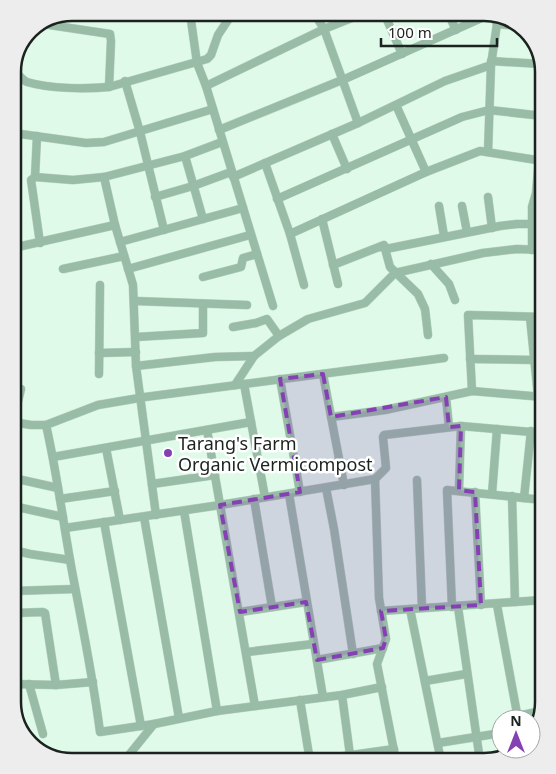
<svg xmlns="http://www.w3.org/2000/svg" width="556" height="774" viewBox="0 0 556 774" font-family="'Noto Sans',sans-serif">
<style>
.lines{fill:none;stroke-linecap:round;stroke-linejoin:round}
.minor-casing{stroke:#bcd3c5;stroke-width:9}
.minor{stroke:#98bca6;stroke-width:8}
.marked{fill:#8541b4;fill-opacity:0.2;stroke:#8541b4;stroke-width:4;stroke-dasharray:10 6;stroke-linejoin:round}
.poi-dot{fill:#8541b4;stroke:#fff;stroke-width:2}
.labels{text-anchor:middle;dominant-baseline:central;stroke-width:5;stroke-linejoin:round;paint-order:stroke}
.poi-label{font-size:18px;fill:#1a231e;stroke:#fff;text-anchor:start}
.rim{fill:none;stroke:#1a231e;stroke-width:2.5}
</style>
<rect width="100%" height="100%" fill="#e0faea"/>
<g class="lines">
<g class="minor-casing">
<g id="minor">
<polyline points="190,13 197,63 206,86 273,306"/>
<polyline points="314,13 324,29 358,123"/>
<polyline points="384,13 402,54"/>
<polyline points="448,13 456,30"/>
<polyline points="230,17 240,13"/>
<polyline points="43,24 110,34 111,41 109,87"/>
<polyline points="497,24 519,26"/>
<polyline points="491,61 541,64"/>
<path d="M13 69C17 73 22 80 27 82 50 89 86 89 109 87L207 59 211 55 218 35 230 17V13"/>
<polyline points="125,81 140,132 164,230"/>
<polyline points="206,86 324,29 364,13"/>
<polyline points="396,105 426,172"/>
<path d="M219 130 347 78 486 16C492 16 495 19 497 24L491 65 488 152"/>
<polyline points="13,133 86,143 104,142 213,109"/>
<polyline points="332,134 347,169"/>
<polyline points="37,136 35,177 31,180 40,243"/>
<polyline points="185,156 203,219"/>
<polyline points="265,163 290,234 304,285"/>
<polyline points="35,177 73,180 104,177 185,156 222,142"/>
<polyline points="104,177 115,225 133,285 136,366 156,515"/>
<polyline points="233,177 358,123 445,81 491,65"/>
<polyline points="155,197 193,186 231,172"/>
<polyline points="488,197 492,228"/>
<polyline points="277,199 462,117 489,110 543,116"/>
<polyline points="439,206 444,236"/>
<polyline points="462,206 467,232"/>
<polyline points="322,219 338,284"/>
<polyline points="290,234 426,172 480,151 543,161"/>
<polyline points="120,242 243,208"/>
<polyline points="13,248 115,225"/>
<polyline points="386,249 500,226 517,224 543,224"/>
<polyline points="532,250 532,207 536,193 539,160"/>
<polyline points="431,264 449,284 455,300"/>
<polyline points="333,265 384,245 390,267 418,294 425,309 428,335"/>
<polyline points="63,269 124,256"/>
<polyline points="128,269 250,235"/>
<polyline points="203,277 241,267 243,258 257,254"/>
<polyline points="539,284 541,250"/>
<polyline points="135,301 247,305"/>
<polyline points="530,317 538,397"/>
<polyline points="233,327 256,323 267,319 279,336"/>
<polyline points="136,337 203,333 203,304"/>
<polyline points="99,353 136,352"/>
<polyline points="470,359 535,360"/>
<polyline points="136,366 215,357 254,356"/>
<polyline points="99,374 100,285"/>
<polyline points="323,374 344,485"/>
<polyline points="280,379 300,492"/>
<polyline points="244,384 265,497"/>
<polyline points="235,385 254,356 279,336 308,319 365,303 395,273 483,253 517,249 543,250"/>
<polyline points="13,387 21,389 13,422"/>
<polyline points="472,391 468,315 543,317"/>
<polyline points="446,397 449,427"/>
<polyline points="331,417 385,410 472,391 543,397"/>
<polyline points="13,422 31,425 46,425 98,405 145,397 444,358"/>
<path d="M46 425C57 473 63 522 72 571 82 624 93 677 100 732L154 724 217 711 342 695 382 687"/>
<polyline points="207,430 255,706"/>
<polyline points="106,448 120,520"/>
<polyline points="53,457 251,422"/>
<polyline points="13,478 58,488"/>
<polyline points="375,479 379,598 386,639 377,664 396,761"/>
<polyline points="417,480 422,608"/>
<polyline points="152,484 215,475"/>
<polyline points="326,488 334,529 353,654"/>
<polyline points="459,490 461,426"/>
<polyline points="475,492 481,605"/>
<polyline points="289,494 323,697"/>
<polyline points="492,494 497,429"/>
<polyline points="512,496 515,602"/>
<polyline points="524,498 531,431"/>
<polyline points="60,499 115,491"/>
<polyline points="254,499 272,607"/>
<polyline points="13,506 63,517"/>
<polyline points="184,511 217,711"/>
<polyline points="144,517 179,718"/>
<polyline points="104,522 141,726"/>
<polyline points="65,528 220,505 375,479 386,468 383,437 384,435 461,426 543,433"/>
<polyline points="13,550 30,554 70,560"/>
<polyline points="13,591 75,589"/>
<polyline points="497,605 518,719"/>
<polyline points="452,607 447,490 543,500"/>
<polyline points="458,607 480,761"/>
<polyline points="410,609 441,761"/>
<polyline points="381,611 543,600"/>
<polyline points="240,612 306,602"/>
<polyline points="247,652 313,644"/>
<polyline points="317,660 383,648"/>
<polyline points="425,681 466,674"/>
<polyline points="13,684 56,685 93,682"/>
<polyline points="16,684 15,613 43,612 45,613 56,685"/>
<polyline points="29,684 43,734"/>
<polyline points="342,695 350,755"/>
<polyline points="300,700 310,761"/>
<polyline points="518,716 541,711"/>
<polyline points="438,743 501,733"/>
<polyline points="124,761 154,724"/>
<polyline points="309,761 394,749"/>
</g>
</g>
<use href="#minor" class="minor"/>
</g>
<path class="marked" d="M323 374 331 417 446 397 449 427 461 426 459 490 475 492 481 605 381 611 386 639 383 648 317 660 306 602 240 612 220 505 300 492 280 379Z"/>
<circle class="poi-dot" cx="168" cy="453" r="5"/>
<g class="labels">
<g class="poi-label">
<text x="178" y="443">Tarang's Farm<tspan x="178" dy="21">Organic Vermicompost</tspan></text>
</g>
</g>
<path d="M0 0H556V774H0ZM72 21H484A51 51 0 0 1 535 72V702A51 51 0 0 1 484 753H72A51 51 0 0 1 21 702V72A51 51 0 0 1 72 21Z" fill="#ededed" fill-rule="evenodd"/>
<path class="rim" d="M72 21H484A51 51 0 0 1 535 72V702A51 51 0 0 1 484 753H72A51 51 0 0 1 21 702V72A51 51 0 0 1 72 21Z"/>
<g transform="translate(516 734)"><circle r="24" fill="#ffffff" stroke="#a3a7a5"/>
<path d="M0-4L9 19L0 12L-9 19Z" fill="#8541b4"/>
<text y="-8" font-size="14" font-weight="bold" text-anchor="middle" fill="#1a231e">N</text>
</g>
<path d="M381 38v8h116v-8" fill="none" stroke="#1a231e" stroke-width="2.5"/>
<text x="388" y="38" font-size="15" fill="#1a231e" stroke="#ffffff" stroke-width="4" paint-order="stroke">100 m</text>
</svg>
